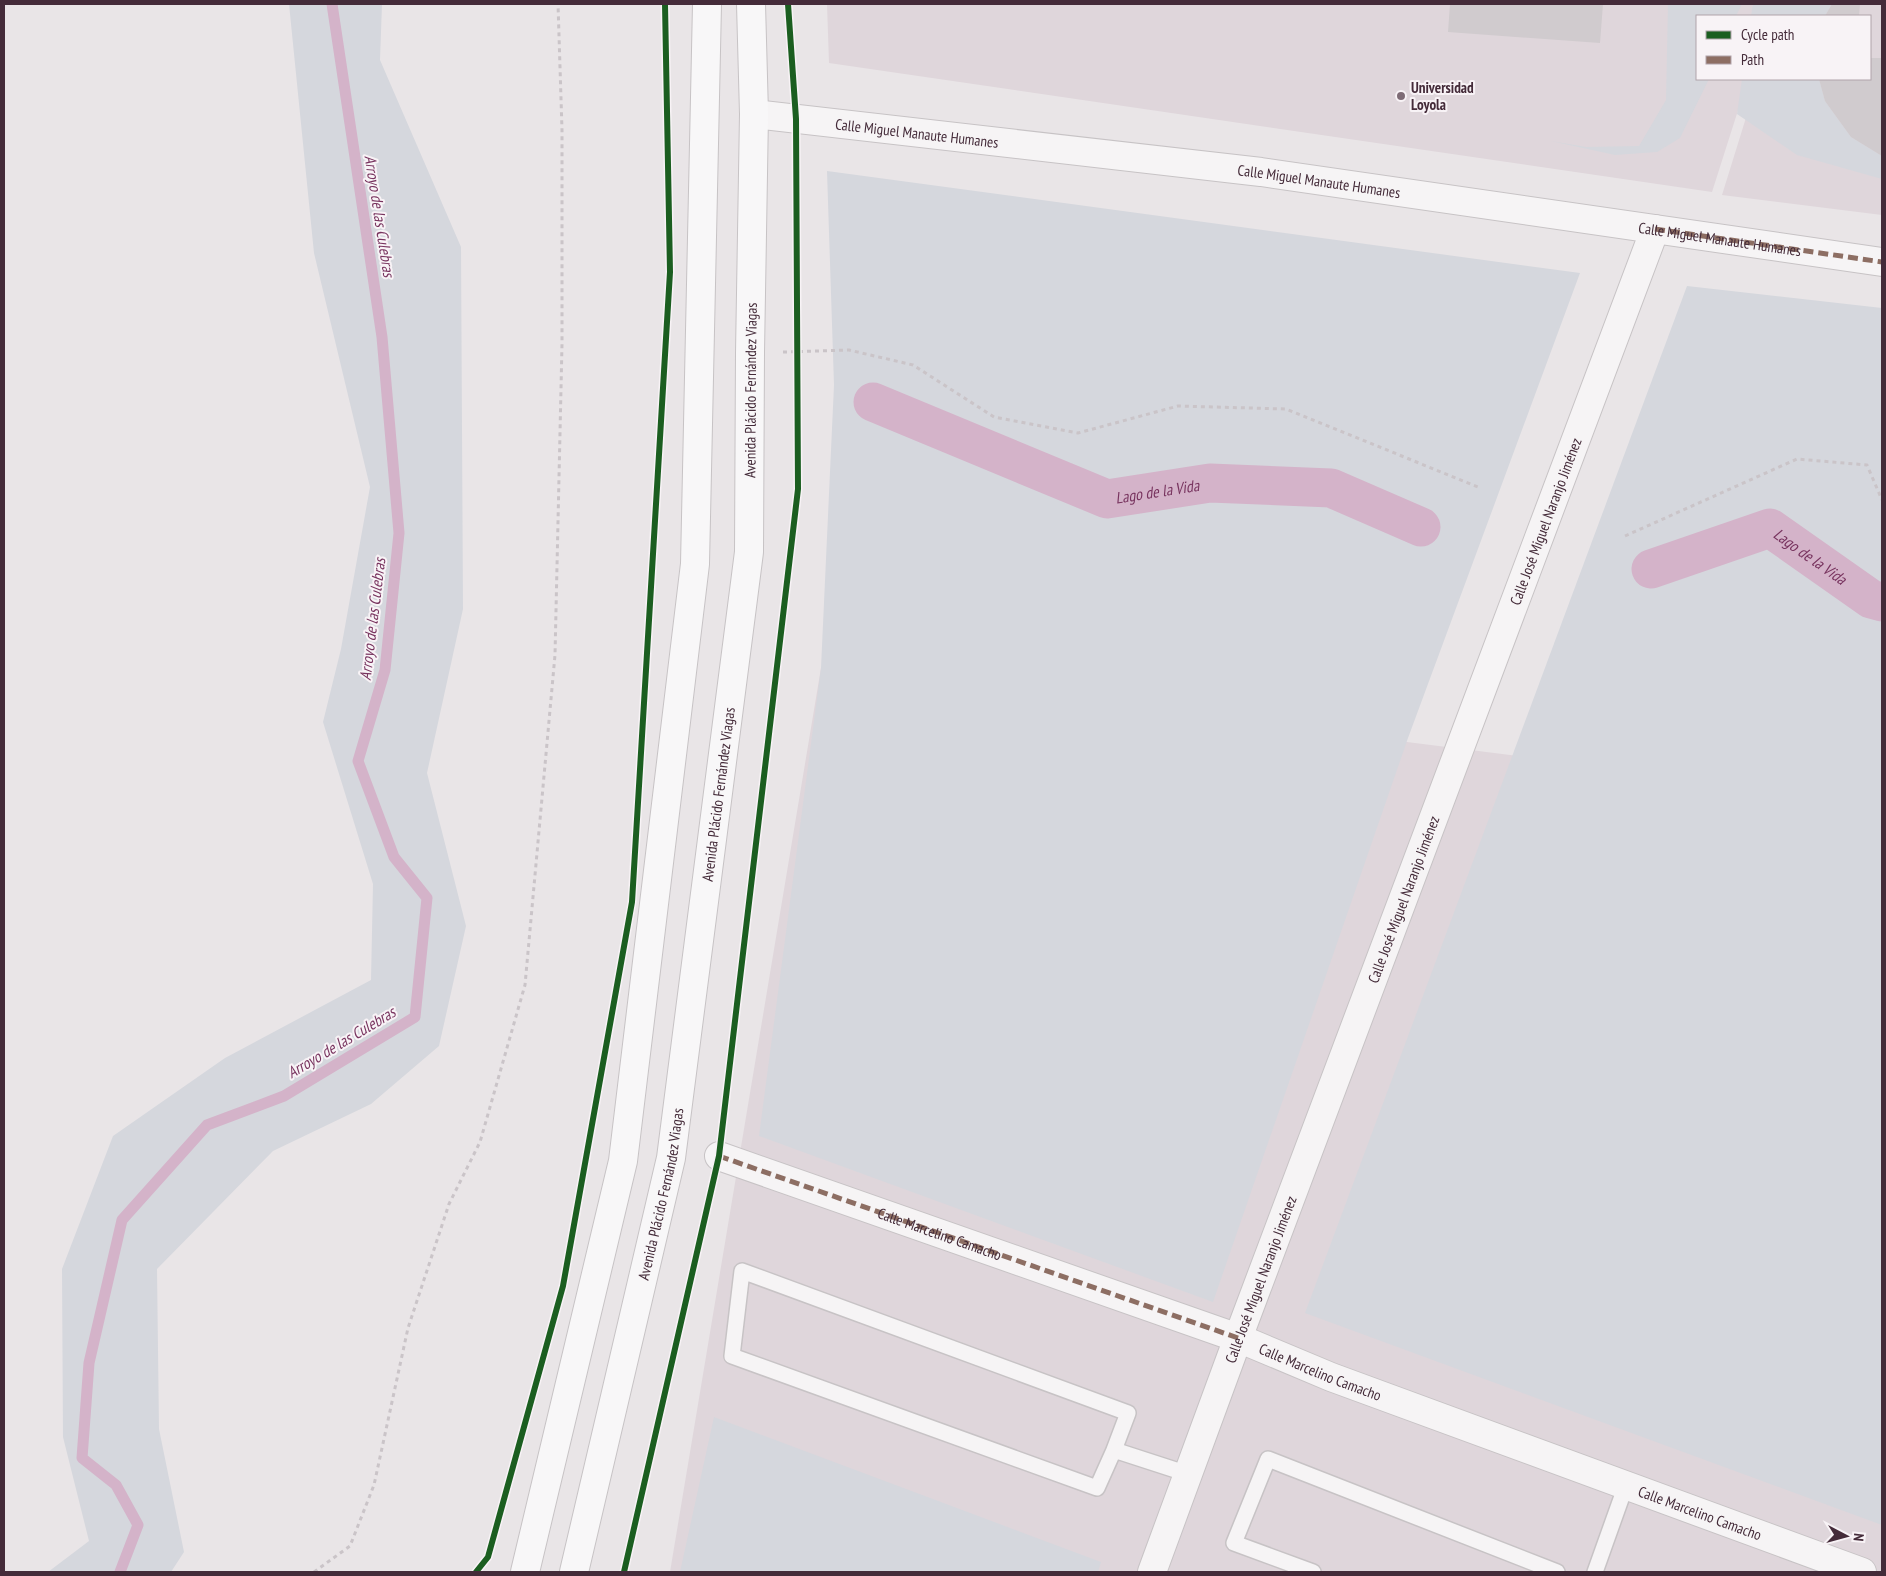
<svg xmlns="http://www.w3.org/2000/svg" width="1886" height="1576" viewBox="0 0 1886 1576" font-family="'PT Sans Narrow',sans-serif">
<style>
.built{fill:#dfd6db}
.green{fill:#d5d7dd}
.lines{fill:none;stroke-linecap:round;stroke-linejoin:round}
.stream{stroke:#d4b3c9;stroke-width:11}
.canal{stroke:#d4b3c9;stroke-width:39}
.building{fill:#d0cbce}
.lane-casing{stroke:#c7c3c5;stroke-width:18}
.street-casing{stroke:#c7c3c5;stroke-width:30}
.secondary-casing{stroke:#c7c3c5;stroke-width:30}
.path{stroke:#cac4c8;stroke-width:3;stroke-dasharray:4 4;stroke-linecap:butt}
.lane{stroke:#f6f4f5;stroke-width:15}
.street{stroke:#f6f4f5;stroke-width:28}
.secondary{stroke:#f8f7f8;stroke-width:28}
.quiet{stroke:#8d6e63;stroke-width:5;stroke-dasharray:10 5;stroke-linecap:butt}
.cycleway-casing{stroke:#f8f3f6;stroke-width:9}
.cycleway{stroke:#1b5e20;stroke-width:6}
.poi-dot{fill:#7e6c76;stroke:#f8f3f6;stroke-width:2}
.labels{text-anchor:middle;dominant-baseline:central;stroke-width:4;stroke-linejoin:round;paint-order:stroke}
.poi-label{font-size:15px;font-weight:bold;fill:#442b39;stroke:#f8f3f6;text-anchor:start}
.street-label{font-size:15px;fill:#442b39;stroke:#f8f3f6}
.water-label{font-size:16px;font-style:italic;fill:#78345f;stroke:#f8f3f6}
</style>
<rect width="100%" height="100%" fill="#e9e5e7"/>
<g class="built">
<polygon points="827,4 1772,4 1768,16 1697,16 1697,79 1748,79 1712,192 829,63"/>
<polygon points="1782,4 1882,4 1882,215 1722,195 1758,79 1870,79 1870,16 1778,16"/>
<polygon points="821,668 1882,802 1882,1572 670,1572"/>
</g>
<g class="green">
<polygon points="289,4 382,4 380,60 461,247 463,609 427,773 466,926 439,1046 371,1104 273,1151 157,1269 159,1429 184,1552 171,1572 48,1572 89,1541 63,1437 62,1269 113,1136 225,1058 371,980 373,884 323,722 341,649 370,487 314,253"/>
<polygon points="1668,4 1742,4 1736,16 1697,16 1697,79 1709,79 1680,138 1657,152 1615,155 1551,141 1586,147 1639,146 1666,100"/>
<polygon points="1753,4 1832,4 1825,16 1751,16"/>
<polygon points="1742,79 1819,79 1825,101 1851,137 1882,156 1882,179 1797,155 1737,114"/>
<polygon points="827,171 1580,273 1408,738 1213,1302 759,1136 821,668 834,385"/>
<polygon points="1687,286 1882,308 1882,1525 1305,1313"/>
<polygon points="714,1417 1101,1562 1098,1572 680,1572"/>
</g>
<g class="lines">
<polyline class="stream" points="120,1572 138,1525 116,1485 82,1458 89,1363 122,1220 207,1125 284,1096 415,1017 427,898 394,857 358,761 385,670 399,533 382,337 332,4"/>
<g class="canal">
<path id="s1" d="M873 402 1107 499 1210 483 1331 488 1421 527"/>
<path id="s2" d="M1651 569 1770 528 1871 599 1882 602"/>
</g>
</g>
<g class="building">
<polygon points="1450,4 1603,4 1600,43 1448,32"/>
<polygon points="1832,4 1860,4 1859,16 1825,16"/>
<polygon points="1870,58 1882,58 1882,156 1851,137 1825,101 1819,79 1870,79"/>
</g>
<g class="lines">
<g class="lane-casing">
<g id="lane">
<polyline points="1114,1450 1097,1488 732,1356 742,1271 1128,1413 1114,1450 1188,1474"/>
<polyline points="1313,1572 1234,1543 1268,1459 1557,1572"/>
<polyline points="1595,1572 1626,1485"/>
</g>
</g>
<g class="street-casing">
<g id="street">
<path id="s3" d="M754 114 1261 172 1882 262"/>
<path id="s4" d="M719 1156 1238 1338 1331 1377 1862 1572"/>
<path id="s5" d="M1152 1572 1238 1338 1655 229"/>
</g>
</g>
<g class="secondary-casing">
<g id="secondary">
<polyline points="525,1572 623,1161 695,564 707,4"/>
<path id="s6" d="M574 1572 671 1158 749 552 750 353 754 114 751 4"/>
</g>
</g>
<g class="path">
<polyline points="783,352 849,350 913,365 994,417 1078,433 1178,406 1286,409 1478,487"/>
<polyline points="1625,536 1797,459 1867,465 1882,500"/>
<polyline points="314,1572 350,1546 374,1485 408,1328 449,1204 480,1142 525,985 555,655 562,344 562,130 558,4"/>
</g>
<use href="#lane" class="lane"/>
<use href="#street" class="street"/>
<use href="#secondary" class="secondary"/>
<g class="quiet">
<polyline points="1655,229 1882,262"/>
<path id="s7" d="M719 1156 1238 1338"/>
</g>
<g class="cycleway-casing">
<g id="cycleway">
<polyline points="476,1572 488,1557 563,1286 632,902 670,272 665,4"/>
<polyline points="624,1572 719,1156 798,489 796,119 788,4"/>
</g>
</g>
<use href="#cycleway" class="cycleway"/>
</g>
<circle class="poi-dot" cx="1401" cy="96" r="5"/>
<g class="labels">
<g class="poi-label">
<text x="1411" y="87">Universidad<tspan x="1411" dy="17">Loyola</tspan></text>
</g>
<g class="street-label">
<text stroke="none"><textPath href="#s3" startOffset="164">Calle Miguel Manaute Humanes</textPath></text>
<text stroke="none"><textPath href="#s3" startOffset="569">Calle Miguel Manaute Humanes</textPath></text>
<text stroke="none"><textPath href="#s3" startOffset="974">Calle Miguel Manaute Humanes</textPath></text>
<text stroke="none"><textPath href="#s6" startOffset="1198">Avenida Plácido Fernández Viagas</textPath></text>
<text stroke="none"><textPath href="#s5" startOffset="1122">Calle José Miguel Naranjo Jiménez</textPath></text>
<text stroke="none"><textPath href="#s6" startOffset="792">Avenida Plácido Fernández Viagas</textPath></text>
<text stroke="none"><textPath href="#s5" startOffset="718">Calle José Miguel Naranjo Jiménez</textPath></text>
<text stroke="none"><textPath href="#s6" startOffset="388">Avenida Plácido Fernández Viagas</textPath></text>
<text stroke="none"><textPath href="#s7" startOffset="234">Calle Marcelino Camacho</textPath></text>
<text stroke="none"><textPath href="#s5" startOffset="312">Calle José Miguel Naranjo Jiménez</textPath></text>
<text stroke="none"><textPath href="#s4" startOffset="639">Calle Marcelino Camacho</textPath></text>
<text stroke="none"><textPath href="#s4" startOffset="1044">Calle Marcelino Camacho</textPath></text>
</g>
<g class="water-label">
<text transform="translate(380 216) rotate(81)">Arroyo de las Culebras</text>
<text stroke="none"><textPath href="#s1" startOffset="304">Lago de la Vida</textPath></text>
<text stroke="none"><textPath href="#s2" startOffset="175">Lago de la Vida</textPath></text>
<text transform="translate(372 619) rotate(-83)">Arroyo de las Culebras</text>
<text transform="translate(341 1042) rotate(-31)">Arroyo de las Culebras</text>
</g>
</g>
<rect width="1886" height="1576" fill="none" stroke="#442b39" stroke-width="10"/>
<rect x="1696" y="15" width="175" height="65" fill="#f8f3f6" stroke="#b0a3aa"/>
<rect x="1706" y="31" width="25" height="8" fill="#1b5e20" stroke="#b0a3aa"/>
<text x="1741" y="40" font-size="15" fill="#442b39">Cycle path</text>
<rect x="1706" y="56" width="25" height="8" fill="#8d6e63" stroke="#b0a3aa"/>
<text x="1741" y="65" font-size="15" fill="#442b39">Path</text>
<g transform="translate(1846 1536) rotate(96)" stroke="#f8f3f6" stroke-width="4" paint-order="stroke">
<path d="M0-4L9 19L0 12L-9 19Z" fill="#442b39"/>
<text y="-8" font-size="14" font-weight="bold" text-anchor="middle" fill="#442b39">N</text>
</g>
</svg>
